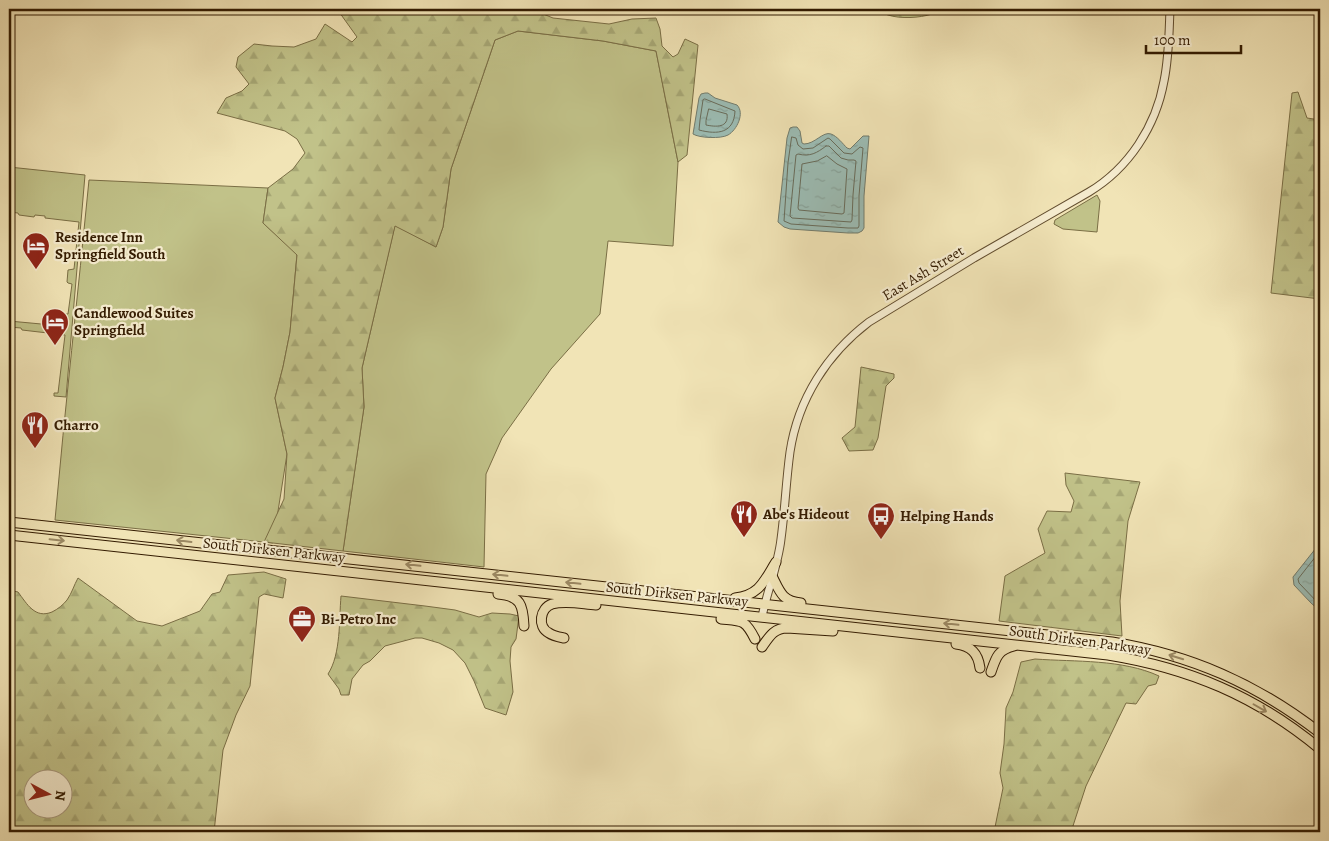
<svg xmlns="http://www.w3.org/2000/svg" width="1329" height="841" viewBox="0 0 1329 841" font-family="Alegreya,serif">
<style>
.grass{fill:#c1c289;stroke:#7a6e45}
.forest{fill:url(#forest-firs);stroke:#7a6e45;fill-rule:evenodd}
.water{fill:url(#water-ripples);stroke:#727c6d}
.lines{fill:none;stroke-linecap:round;stroke-linejoin:round}
.shore{stroke:#686c5b;stroke-width:1}
.minor-casing{stroke:#624d2e;stroke-width:9}
.major-casing{stroke:#331b01;stroke-width:11}
.minor{stroke:#f6edd0;stroke-width:7}
.major{stroke:#f1e4b6;stroke-width:9}
.oneway{stroke:#9c8a65}
.labels{text-anchor:middle;dominant-baseline:central;stroke-width:4.5;stroke-linejoin:round;paint-order:stroke}
.poi-label{font-size:15px;font-weight:bold;fill:#331b01;stroke:#f6edd0;text-anchor:start}
.street-label{font-size:15px;fill:#331b01;stroke:#f6edd0}
</style>
<defs>
<pattern id="forest-firs" width="22" height="20" patternUnits="userSpaceOnUse" patternTransform="scale(1.25)"><rect width="22" height="20" fill="#c1c289"/><path d="M5 1l3.5 6h-7zM16 11l3.5 6h-7z" fill="#a6a674"/></pattern>
<pattern id="water-ripples" width="26" height="14" patternUnits="userSpaceOnUse" patternTransform="scale(1.25)"><rect width="26" height="14" fill="#9cbdb5"/><path d="M2 4q2-2 4 0t4 0M15 11q2-2 4 0t4 0" fill="none" stroke="#87a29a"/></pattern>
</defs>
<rect width="100%" height="100%" fill="#f1e4b6"/>
<filter id="stains"><feTurbulence type="fractalNoise" baseFrequency=".004" numOctaves="4"/><feColorMatrix values="0 0 0 0 .2 0 0 0 0 .09 0 0 0 0 .02 0 0 0 .5 -.17"/></filter>
<radialGradient id="worn" r=".72"><stop offset=".6" stop-color="#630" stop-opacity="0"/><stop offset="1" stop-color="#630" stop-opacity=".3"/></radialGradient>
<g class="grass">
<polygon points="518,31 603,41 656,51 678,162 673,246 608,241 600,314 551,369 502,438 486,474 484,567 343,551 364,407 362,368 395,225 436,247 443,227 451,169 495,40"/>
<polygon points="9,167 85,175 66,397 54,396 54,393 58,393 65,335 22,330 21,328 9,327 9,321 52,325 58,322 64,314 68,314 72,284 68,283 67,282 68,270 74,269 79,222 45,218 45,216 35,215 34,217 19,215 18,213 9,212"/>
<path d="M89 180 268 188 263 223 297 254 290 332 283 367 275 398 287 454 273 543 55 520C65 407 78 294 89 180Z"/>
<polygon points="1097,195 1100,201 1097,232 1063,229 1054,224 1055,220"/>
</g>
<g class="forest">
<polygon points="337,9 531,9 553,18 609,24 632,19 656,18 660,29 662,46 673,57 678,54 685,39 698,45 687,155 678,162 656,51 603,41 518,31 495,40 451,169 443,227 436,247 395,226 362,368 364,407 343,551 264,542 284,499 287,454 275,398 283,367 290,332 297,255 263,223 268,188 293,169 305,153 297,139 285,131 217,113 226,98 242,91 249,84 236,67 238,57 254,44 272,46 294,47 316,39 325,24 352,42 357,37"/>
<path d="M877 9H933L932 14C920 18 900 19 888 15 884 14 880 11 877 9Z"/>
<polygon points="1298,92 1307,118 1320,120 1320,299 1271,293 1292,93"/>
<polygon points="861,367 894,374 894,378 886,386 878,438 873,450 849,451 842,438 855,427"/>
<polygon points="1065,473 1140,482 1128,521 1120,601 1122,636 999,621 1005,576 1045,553 1038,529 1047,511 1071,512 1074,501 1066,485"/>
<path d="M264 572 286 579 283 598 264 594 259 597 250 686 236 715 223 750 214 832H27L9 827V590L18 592C27 604 35 619 52 612 58 609 63 605 67 600 72 593 74 585 78 578L137 621 162 626 200 611 212 594 220 592 228 575ZM32 778H62V808H32Z"/>
<path d="M341 596 425 606 455 610 479 617 492 613 510 614 519 616 516 639 511 647 510 661 513 692 506 715 485 708 474 681 465 663 453 650 439 643 422 638H415L385 646 370 661 363 665 352 679 349 695H341L339 689 328 674C341 654 339 620 341 596Z"/>
<path d="M1035 659C1076 662 1122 659 1159 676L1156 684 1148 686 1136 704 1126 703 1086 786 1071 832H994L1003 788 1000 773 1004 744 1006 708 1013 692 1021 662Z"/>
</g>
<g class="water">
<path d="M705 93H708L715 98 737 105C745 113 737 130 728 135 721 139 699 138 693 134L699 98 701 94Z"/>
<path d="M793 127H797L800 131 802 143 804 144C815 144 823 131 831 134 837 136 843 144 847 148L850 149 863 136H869L864 196V228L862 231 858 233H848L790 229 784 227 778 222 787 138 790 128Z"/>
<polygon points="1320,543 1320,611 1311,603 1294,585 1293,577"/>
</g>
<g class="lines">
<g class="shore">
<path d="M705 99 735 111C734 133 718 135 699 130L700 120 703 100Z"/>
<path d="M709 109 727 114C729 128 716 127 706 125V121Z"/>
<polygon points="792,137 796,138 798,145 803,149 813,148 828,138 830,139 844,153 852,154 860,147 863,148 859,196 859,226 858,228 848,228 791,224 784,221 788,163"/>
<path d="M826 146H829L841 158 848 160H854L856 161 853 195 852 220 851 222 792 218 790 216 796 155 798 154C810 157 817 153 826 146Z"/>
<polygon points="827,156 837,164 847,169 844,213 842,214 799,210 798,208 802,164 817,161"/>
<polyline points="1320,551 1298,579 1299,583 1320,605"/>
</g>
<g class="minor-casing">
<path id="minor" d="M762 617C767 591 778 566 781 539 785 510 786 481 790 452 798 399 827 354 869 322L974 258 1089 192C1129 168 1156 126 1164 81 1169 57 1169 33 1170 9"/>
</g>
<g class="major-casing">
<g id="major">
<polyline points="9,11 9,9"/>
<path d="M9 522 1112 642C1191 655 1257 684 1320 733"/>
<path d="M9 535 1108 655C1189 668 1256 696 1320 749"/>
<path d="M772 576C780 592 782 601 801 603"/>
<path d="M498 594C521 596 523 605 524 626"/>
<path d="M735 598C760 595 764 581 776 562"/>
<path d="M721 619C742 621 745 619 755 639"/>
<path d="M564 638C559 637 553 636 549 633 537 627 540 608 552 604 566 600 582 604 596 605"/>
<path d="M956 644C971 646 978 653 980 668"/>
<path d="M762 647C769 637 774 628 787 628L833 631"/>
<path d="M991 672C996 657 998 650 1014 646"/>
</g>
</g>
<use href="#minor" class="minor"/>
<use href="#major" class="major"/>
</g>
<defs><path id="oneway-shaft" d="M-6 0H5M1.5-3L5.5 0L1.5 3" fill="none" stroke-width="1.6" stroke-linecap="round" stroke-linejoin="round" transform="scale(1.25)"/></defs>
<g class="oneway">
<use href="#oneway-shaft" transform="translate(57 540) rotate(6)"/>
<use href="#oneway-shaft" transform="translate(184 541) rotate(-173)"/>
<use href="#oneway-shaft" transform="translate(413 565) rotate(-174)"/>
<use href="#oneway-shaft" transform="translate(500 575) rotate(-174)"/>
<use href="#oneway-shaft" transform="translate(573 583) rotate(-174)"/>
<use href="#oneway-shaft" transform="translate(951 624) rotate(-174)"/>
<use href="#oneway-shaft" transform="translate(1176 657) rotate(-163)"/>
<use href="#oneway-shaft" transform="translate(1260 708) rotate(30)"/>
</g>
<defs>
<g id="hotel-pin" transform="scale(1.4375)"><path d="M0 17L-7.5 6A9.5 9.5 0 1 1 7.5 6Z" fill="#8f2418" stroke="#f6edd0"/><path d="M-6-4.5h1.5V1H6V5H4.5V3h-9V5H-6ZM-4 0a1.8 1.8 0 1 1 3.6 0ZM.5 0V-2.5h3Q6-2.5 6 0Z" fill="#fff"/></g>
<g id="restaurant-pin" transform="scale(1.4375)"><path d="M0 17L-7.5 6A9.5 9.5 0 1 1 7.5 6Z" fill="#8f2418" stroke="#f6edd0"/><path d="M-5-6h1v4h1v-4h1v4h1v-4h1v5L-1.5 .5V6h-2V.5L-5-1ZM5-6V6H3V1.5H1.5Q1.5-4 5-6Z" fill="#fff"/></g>
<g id="bus-pin" transform="scale(1.4375)"><path d="M0 17L-7.5 6A9.5 9.5 0 1 1 7.5 6Z" fill="#8f2418" stroke="#f6edd0"/><path d="M-5-6H5V4H4V6H2V4H-2V6H-4V4H-5ZM-3.5-4V0h7V-4ZM-3.5 1.2v1.5H-2V1.2ZM2 1.2v1.5H3.5V1.2Z" fill="#fff"/></g>
<g id="office-pin" transform="scale(1.4375)"><path d="M0 17L-7.5 6A9.5 9.5 0 1 1 7.5 6Z" fill="#8f2418" stroke="#f6edd0"/><path d="M-6-3h4V-5.5h4V-3h4V5H-6ZM-1-4.5V-3h2v-1.5ZM-6 0V1H6V0Z" fill="#fff"/></g>
</defs>
<g fill-rule="evenodd">
<use href="#hotel-pin" x="36" y="246"/>
<use href="#hotel-pin" x="55" y="322"/>
<use href="#restaurant-pin" x="35" y="425"/>
<use href="#restaurant-pin" x="744" y="514"/>
<use href="#bus-pin" x="881" y="516"/>
<use href="#office-pin" x="302" y="619"/>
</g>
<g class="labels">
<g class="poi-label">
<text x="55" y="237">Residence Inn<tspan x="55" dy="17">Springfield South</tspan></text>
<text x="74" y="313">Candlewood Suites<tspan x="74" dy="17">Springfield</tspan></text>
<text x="54" y="425">Charro</text>
<text x="763" y="514">Abe's Hideout</text>
<text x="900" y="516">Helping Hands</text>
<text x="321" y="619">Bi-Petro Inc</text>
</g>
<g class="street-label">
<text transform="translate(923 273) rotate(-31)">East Ash Street</text>
<text transform="translate(274 550) rotate(6)">South Dirksen Parkway</text>
<text transform="translate(677 594) rotate(6)">South Dirksen Parkway</text>
<text transform="translate(1080 640) rotate(8)">South Dirksen Parkway</text>
</g>
</g>
<rect width="1329" height="841" fill="none" stroke="#f1e4b6" stroke-width="30"/>
<rect x="10" y="10" width="1309" height="821" fill="none" stroke="#331b01" stroke-width="2.5"/>
<rect x="15" y="15" width="1299" height="811" fill="none" stroke="#331b01"/>
<g transform="translate(48 794) rotate(97)"><circle r="24" fill="#f6edd0" stroke="#a8997d"/>
<path d="M0-4L9 19L0 12L-9 19Z" fill="#8f2418"/>
<text y="-8" font-size="14" font-weight="bold" text-anchor="middle" fill="#331b01">N</text>
</g>
<path d="M1146 45v8h95v-8" fill="none" stroke="#331b01" stroke-width="2.5"/>
<text x="1154" y="45" font-size="15" fill="#331b01" stroke="#f6edd0" stroke-width="4" paint-order="stroke">100 m</text>
<rect width="100%" height="100%" filter="url(#stains)"/>
<rect width="100%" height="100%" fill="url(#worn)"/>
</svg>
